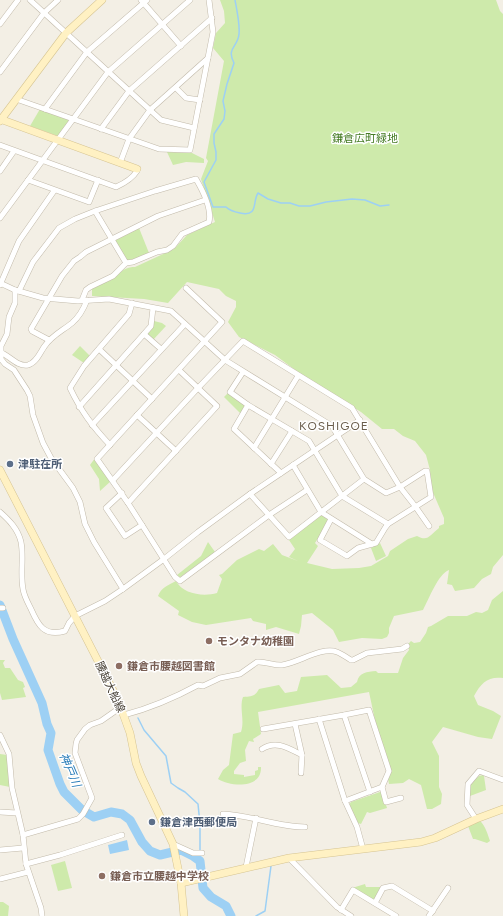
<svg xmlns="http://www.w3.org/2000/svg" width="503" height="916" viewBox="0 0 503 916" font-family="Figtree,'Noto Sans JP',sans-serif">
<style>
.green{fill:#ceeaab}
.water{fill:#9dd0f4}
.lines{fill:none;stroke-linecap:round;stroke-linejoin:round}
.stream{stroke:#9dd0f4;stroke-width:1.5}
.river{stroke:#9dd0f4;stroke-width:9}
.street-casing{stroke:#c2baaa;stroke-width:6}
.secondary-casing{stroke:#d6c492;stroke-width:8}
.street{stroke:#fff;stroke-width:5}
.secondary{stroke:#fff1c3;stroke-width:7}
.service-dot{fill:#5c6f8a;stroke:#fff;stroke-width:1.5}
.education-dot{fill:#8d6e63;stroke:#fff;stroke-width:1.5}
.labels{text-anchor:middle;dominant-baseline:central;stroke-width:3;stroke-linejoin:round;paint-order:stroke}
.park-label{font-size:11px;fill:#457b24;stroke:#fff}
.service-label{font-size:11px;font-weight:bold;fill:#4e5e75;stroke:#fff;text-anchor:start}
.education-label{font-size:11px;font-weight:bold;fill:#785e54;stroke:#fff;text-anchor:start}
.street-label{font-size:11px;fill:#463f34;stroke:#fff}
.neighbourhood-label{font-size:12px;letter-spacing:1px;fill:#6a5d4b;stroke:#fff}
.water-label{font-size:12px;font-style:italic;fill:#277bb8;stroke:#fff}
</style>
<rect width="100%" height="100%" fill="#f3efe5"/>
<g class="green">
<path d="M220 0H496L500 11 503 14V555L493 567 491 574 482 579 474 588 455 591 452 585 447 584 449 570C438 574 429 599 423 610L394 616 389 628V633L387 637 382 639 362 638 339 642 333 630 312 613 302 615 301 626 299 634 276 627 266 630V624L253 621 251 618 206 625 192 622 178 615 179 611 158 596C161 588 168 585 176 581 183 594 203 597 217 593L222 579 219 575 222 574 237 560 259 549 264 551 273 544 282 555 298 561 289 557 295 549 289 540 320 516H323L328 519 329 521 315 543 318 546 307 563 332 569 359 568 371 566 388 556 390 551 408 539 417 536C428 542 430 535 439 528V526L444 524V518L431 488 430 470 426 455 415 441 403 436 394 429H382L361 412 302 375 275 355 239 337 228 322 236 307V301L226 296 219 289 187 282 168 303 144 299 92 296V285C97 284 104 283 109 281 119 277 120 267 135 267L174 249 187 235 215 222 201 179 208 161 206 158 224 61 213 48 216 33 225 23 224 11Z"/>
<polygon points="40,109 68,119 68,122 58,136 30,126"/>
<polygon points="167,152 192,153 204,159 204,163 186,162 173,165"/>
<polygon points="139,228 149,253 129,261 126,261 115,242 116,240"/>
<polygon points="154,321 162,323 166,326 153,340 148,335 148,332"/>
<polygon points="80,346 90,356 84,363 72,355"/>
<polygon points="228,393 245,405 245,407 241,414 224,397"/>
<polygon points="95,458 111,481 100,491 99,479 90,465"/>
<polygon points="208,542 215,552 179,578 177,575 201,556"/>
<polygon points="380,543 386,556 376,561 371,548"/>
<path d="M503 591V678C488 676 481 683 474 696L478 705 493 711 501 716 492 739 478 737 443 727 432 742 439 756V787L442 794 441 804 432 809H427L421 785 409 779 403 783 389 784 388 779 391 770 375 720 369 692 258 712 261 734 253 739 254 742 249 741 245 750 246 761 240 763 234 771V774L244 775V777L255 775V771L258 770V767H261C262 789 231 787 218 779L223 770 229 765 233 734 241 732C245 720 239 708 243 697 251 696 255 697 259 689L279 685 285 693 297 691 301 677 327 675 341 688 351 687 357 682C359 672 367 672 376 671L378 673H398L403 658 409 650 408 644 411 641 414 643 420 642 426 633 428 627 431 626 448 616H467L476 612 482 613 488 610 492 600Z"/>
<polygon points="0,660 5,660 3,663 5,668 10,668 18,680 23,682 25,687 23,688 26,697 2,700 0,693"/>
<polygon points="0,754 7,755 10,787 0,785"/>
<polygon points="483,775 484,776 486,790 470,796 470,784 479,776"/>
<polygon points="380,792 382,792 387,808 370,813 367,812 361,824 358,823 349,805 351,802"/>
<path d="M480 821C485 825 488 835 490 841L487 843 475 839H473L468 826Z"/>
<polygon points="65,861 72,888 58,891 51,865"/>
<polygon points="365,884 366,887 383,887 376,899 372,901 352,888"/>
<polygon points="0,902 3,902 9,906 8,916 0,916"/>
</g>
<polygon class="water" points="127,840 129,850 110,854 108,845"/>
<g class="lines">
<g class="stream">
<path d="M235 0C237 11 240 24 239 34 238 47 226 48 234 63L227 84 223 101 225 111 224 119 214 134V143L216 152V160L204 182 213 207H226C230 211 235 212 240 213 259 217 252 202 258 193L268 199 281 203H290L299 206H310L326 202 352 199 365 200 380 206 389 205"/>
<polyline points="138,718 144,730 166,756 171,783 178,788 185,792 198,804 200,824 200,861"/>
<polyline points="256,916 265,911 271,866"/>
</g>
<polyline class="river" points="0,605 13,639 42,703 47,724 51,733 48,750 60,784 64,792 82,810 94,817 111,812 122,814 130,820 142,842 150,851 160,855 181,850 193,856 200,861 203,888 211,897 226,906 231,916"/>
<g class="street-casing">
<g id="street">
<polyline points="30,0 161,120 194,128"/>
<polyline points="141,0 181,46"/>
<polyline points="0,24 18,0"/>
<polyline points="0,72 44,13 58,0"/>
<polyline points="176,88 186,98 200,100"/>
<polyline points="16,99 159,149 190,150 213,32 209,0"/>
<polyline points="45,109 87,52 147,0"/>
<polyline points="101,129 129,91 212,18"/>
<path d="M0 145 116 187C125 183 132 179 137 171V169"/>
<polyline points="120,163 129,139 150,110 208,58"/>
<polyline points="0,171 14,151"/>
<polyline points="28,180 89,202 98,180"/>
<polyline points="0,218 108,72 190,0"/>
<polyline points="0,283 15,290 43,298 78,301 109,299 171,311 225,360 332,426 364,479 386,493 400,487 425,471 427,471 431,497 388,524 385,528 376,543 358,548 347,556 320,540 331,519"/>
<polyline points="0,285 19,241 54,191"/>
<polyline points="186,288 222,322 97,459 128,503 175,577 180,581 269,515 307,490"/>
<polyline points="15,290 15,303 9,317 7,334 1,346 1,359 5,364 14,370 27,390 30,396 33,415 43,443 51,458 73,488 80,502 85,524 94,542 123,589"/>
<path d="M19 291 33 262 59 228 75 219 95 211 155 191 196 179C203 191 212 209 209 222L182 234 173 246 167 250 157 252 133 262 126 263 95 211"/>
<polyline points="82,300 86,290 90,287 113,276 126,263"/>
<polyline points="144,334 151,326 153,308"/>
<polyline points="49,340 32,331 31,329 62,276 74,261 80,257 86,252 158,216 205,200"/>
<polyline points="99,349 152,399"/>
<path d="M0 352C9 355 17 367 28 365 36 363 40 353 44 347 51 336 62 331 72 323 79 317 84 308 87 300"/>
<polyline points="243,372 230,392 248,405 234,429 281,473"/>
<polyline points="248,405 309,441 342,496 388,524"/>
<polyline points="79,407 144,334 161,349"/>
<polyline points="137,415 176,451"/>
<polyline points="92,425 185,324"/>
<path d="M110 445C92 426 81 411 70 388L84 366 129 314 132 303"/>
<polyline points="254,448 298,376"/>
<polyline points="271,464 292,431"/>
<polyline points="293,465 321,512 372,544"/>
<polyline points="113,480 198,388 243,341 352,408 400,487 415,506 429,526"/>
<polyline points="122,493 106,508 125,536 142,525"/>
<polyline points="250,494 289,537 364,479"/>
<polyline points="128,503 217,406 179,370"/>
<path d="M0 512C9 520 18 529 21 542 24 557 20 573 23 589 24 596 28 603 31 609 38 625 44 637 65 631L69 623 75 616 105 601 123 589 164 559 198 532 250 494 360 420"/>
<polyline points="0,608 3,608"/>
<path d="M124 715C151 708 174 698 198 685L203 686 220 678 240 674 257 662C266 661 274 666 282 665 298 663 322 646 337 652 342 654 346 657 351 660H353L367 653 402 649 407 646"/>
<polyline points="344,715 370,792"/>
<polyline points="319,719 345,801 357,827 363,849"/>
<polyline points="295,724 302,755"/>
<polyline points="263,729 344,715 369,710 389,771 382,787 386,802 401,798"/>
<polyline points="0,735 9,754 12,788 23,835 26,864 41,908 42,916"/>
<path d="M262 749C276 740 288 748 302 755L301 773"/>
<polyline points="345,801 382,787"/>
<polyline points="0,812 17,813"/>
<path d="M223 814C251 815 277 827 305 827"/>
<polyline points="476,819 467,805 468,784 479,771 503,780"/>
<polyline points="23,835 78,819 83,814 92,798 75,753 76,744 77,740 85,729 90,725 101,721 121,707"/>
<polyline points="173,844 193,853 202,853"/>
<polyline points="0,850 23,848"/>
<polyline points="289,858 337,907 351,916"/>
<polyline points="26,864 60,855 122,835"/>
<polyline points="246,867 256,818"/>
<polyline points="0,879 28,872"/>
<polyline points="375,903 383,888 392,886 433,911"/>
<polyline points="341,910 353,890 396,916"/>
<polyline points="429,916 448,888"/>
</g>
</g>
<g class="secondary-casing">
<g id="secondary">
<polyline points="0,119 137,169"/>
<polyline points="0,121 66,33 102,0"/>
<polyline points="0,470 118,700 130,733 136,763 141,776 173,844 181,883 184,916"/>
<polyline points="181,883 289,858 421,842 435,838 476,819 503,809"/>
</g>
</g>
<use href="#street" class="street"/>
<use href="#secondary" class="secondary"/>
</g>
<g class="service-dot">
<circle cx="10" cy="464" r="4"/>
<circle cx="152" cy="822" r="4"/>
</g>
<g class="education-dot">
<circle cx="209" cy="641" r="4"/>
<circle cx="119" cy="666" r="4"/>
<circle cx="102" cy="876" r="4"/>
</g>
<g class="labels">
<g class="park-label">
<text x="365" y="138">鎌倉広町緑地</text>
</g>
<g class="service-label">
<text x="18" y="464">津駐在所</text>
<text x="160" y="822">鎌倉津西郵便局</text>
</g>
<g class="education-label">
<text x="217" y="641">モンタナ幼稚園</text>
<text x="127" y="666">鎌倉市腰越図書館</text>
<text x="110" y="876">鎌倉市立腰越中学校</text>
</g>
<g class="street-label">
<text transform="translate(110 687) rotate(65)">腰越大船線</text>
</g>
<g class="neighbourhood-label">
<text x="334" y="426">KOSHIGOE</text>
</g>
<g class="water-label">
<text transform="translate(70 770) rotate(67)">神戸川</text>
</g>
</g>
</svg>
